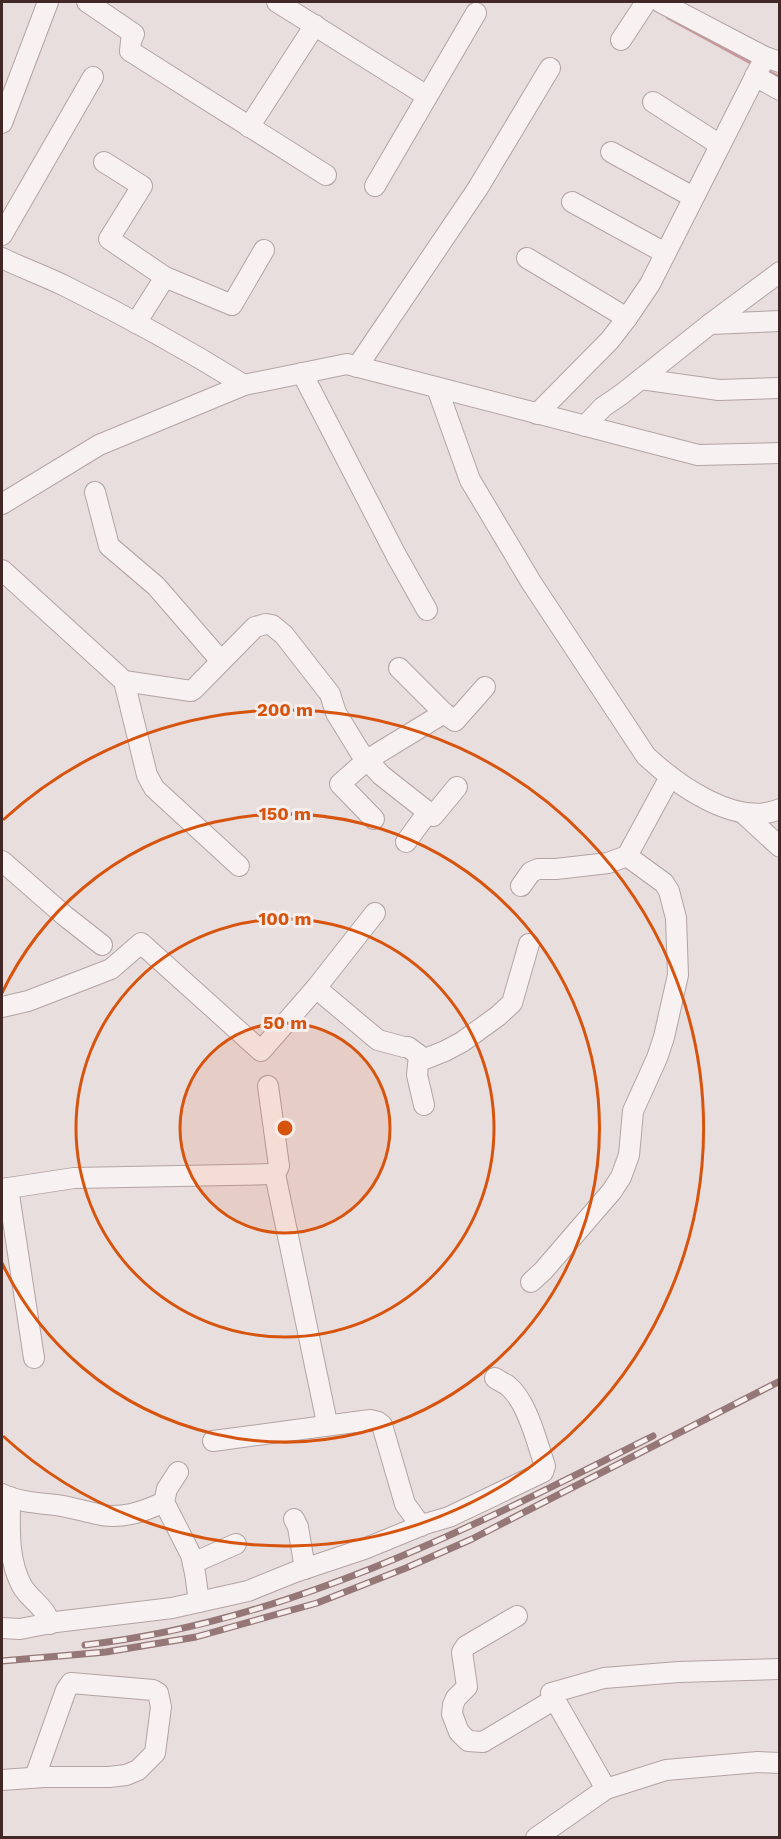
<svg xmlns="http://www.w3.org/2000/svg" width="781" height="1839" viewBox="0 0 781 1839" font-family="'Work Sans',sans-serif">
<style>
.lines{fill:none;stroke-linecap:round;stroke-linejoin:round}
.stream{stroke:#cc9599;stroke-width:4.5}
.minor-casing{stroke:#b3a3a3;stroke-width:22}
.minor{stroke:#f7f1f1;stroke-width:20}
.rail-casing{stroke:#947776;stroke-width:7}
.rail{stroke:#f6eded;stroke-width:4.5;stroke-dasharray:14;stroke-linecap:butt}
.ring{fill:none;stroke:#d7540e;stroke-width:3}
.centre{fill:#d7540e;stroke:#f6eded;stroke-width:3}
.ring-label{font-size:18px;text-anchor:middle;font-weight:bold;fill:#d7540e;stroke:#f6eded;stroke-width:6;stroke-linejoin:round;paint-order:stroke}
</style>
<rect width="100%" height="100%" fill="#e9dede"/>
<g class="lines">
<g class="stream">
<polyline points="668,17 756,65"/>
<polyline points="763,69 780,78"/>
</g>
<g class="minor-casing">
<g id="minor">
<polyline points="87,2 134,34 131,41 130,51 326,175"/>
<polyline points="277,2 427,96"/>
<polyline points="660,2 765,57 780,62"/>
<polyline points="621,40 646,2"/>
<polyline points="755,76 780,90"/>
<polyline points="653,102 720,145"/>
<polyline points="2,123 48,2"/>
<polyline points="249,127 315,25"/>
<polyline points="611,152 693,197"/>
<polyline points="104,162 142,186 109,239 165,277 232,305 264,250"/>
<polyline points="375,186 476,13"/>
<polyline points="572,202 665,253"/>
<polyline points="2,235 93,77"/>
<path d="M2 258C22 268 45 276 65 286 126 316 186 349 244 385"/>
<polyline points="527,258 627,318"/>
<polyline points="136,323 165,277"/>
<polyline points="710,324 780,321"/>
<polyline points="357,367 478,188 550,68"/>
<polyline points="302,373 396,555 427,610"/>
<polyline points="641,379 719,390 780,388"/>
<path d="M437 388 470 480 531 582 646 756C676 784 736 828 780 809"/>
<polyline points="537,414 610,340 627,318 650,284 765,57"/>
<polyline points="585,426 603,407 622,394 710,324 780,272"/>
<polyline points="95,492 109,546 156,586 221,661"/>
<polyline points="2,504 99,445 244,385 347,364 698,455 780,453"/>
<polyline points="2,570 124,681 191,691 194,689 255,627 266,624 272,625 284,635 330,694 336,713 360,752 381,775 433,816 457,787"/>
<polyline points="399,668 444,713 455,721 485,687"/>
<polyline points="124,681 147,775 154,788 239,866"/>
<polyline points="743,813 780,847"/>
<polyline points="374,819 340,784 367,760 444,713"/>
<polyline points="406,842 428,812"/>
<polyline points="2,861 65,916 102,945"/>
<polyline points="521,886 531,872 538,869 556,869 608,863 627,856 670,777"/>
<polyline points="316,988 378,1040 404,1047 408,1047 419,1055 417,1075 424,1105"/>
<polyline points="2,1007 28,1001 111,969 141,943 261,1051 316,988 375,913"/>
<polyline points="420,1061 445,1051 462,1042 498,1016 512,1003 529,944"/>
<polyline points="268,1086 279,1166 275,1174 326,1418"/>
<polyline points="8,1188 34,1358"/>
<polyline points="2,1189 74,1178 275,1174"/>
<polyline points="531,1282 543,1271 612,1191 621,1177 629,1155 633,1111 657,1058 664,1037 678,975 676,918 669,891 664,883 627,856"/>
<polyline points="213,1441 370,1420 378,1422 382,1425 405,1504 421,1526"/>
<polyline points="178,1472 167,1489 164,1502 191,1555 195,1573 199,1602"/>
<path d="M2 1494C18 1502 37 1503 56 1505 70 1507 83 1511 97 1514 120 1520 143 1512 164 1502"/>
<path d="M10 1497C10 1527 7 1558 22 1586 30 1600 46 1607 50 1624"/>
<polyline points="294,1519 298,1527 305,1569"/>
<polyline points="193,1563 236,1544"/>
<polyline points="517,1616 466,1646 462,1652 467,1687 456,1698 453,1705 452,1714 459,1732 468,1741 483,1742 555,1699"/>
<path d="M2 1628 20 1629 56 1622 172 1608 248 1591 295 1572 364 1549 425 1524 449 1517 543 1472 545 1466C537 1443 527 1400 507 1385 504 1383 499 1381 495 1378"/>
<polyline points="2,1780 44,1777 109,1777 126,1775 138,1770 155,1753 161,1707 158,1693 153,1690 71,1683 66,1690 35,1777"/>
<polyline points="606,1789 551,1693 604,1678 679,1672 780,1669"/>
<polyline points="536,1838 606,1789 666,1770 758,1762 780,1763"/>
</g>
</g>
<use href="#minor" class="minor"/>
<g class="rail-casing">
<g id="rail">
<path d="M85 1645C288 1622 473 1527 653 1436"/>
<polyline points="2,1661 106,1652 196,1637 317,1603 406,1568 472,1539 780,1381"/>
</g>
</g>
<use href="#rail" class="rail"/>
</g>
<circle cx="285" cy="1128" r="105" fill="#d7540e" fill-opacity=".12"/>
<g class="ring">
<circle cx="285" cy="1128" r="105"/>
<circle cx="285" cy="1128" r="209"/>
<path d="M2 993A314 314 0 1 1 2 1263"/>
<path d="M3 820A418 418 0 1 1 3 1436"/>
</g>
<circle cx="285" cy="1128" r="9" class="centre"/>
<g class="ring-label">
<text x="285" y="716">200 m</text>
<text x="285" y="820">150 m</text>
<text x="285" y="925">100 m</text>
<text x="285" y="1029">50 m</text>
</g>
<rect width="781" height="1839" fill="none" stroke="#412725" stroke-width="6"/>
</svg>
